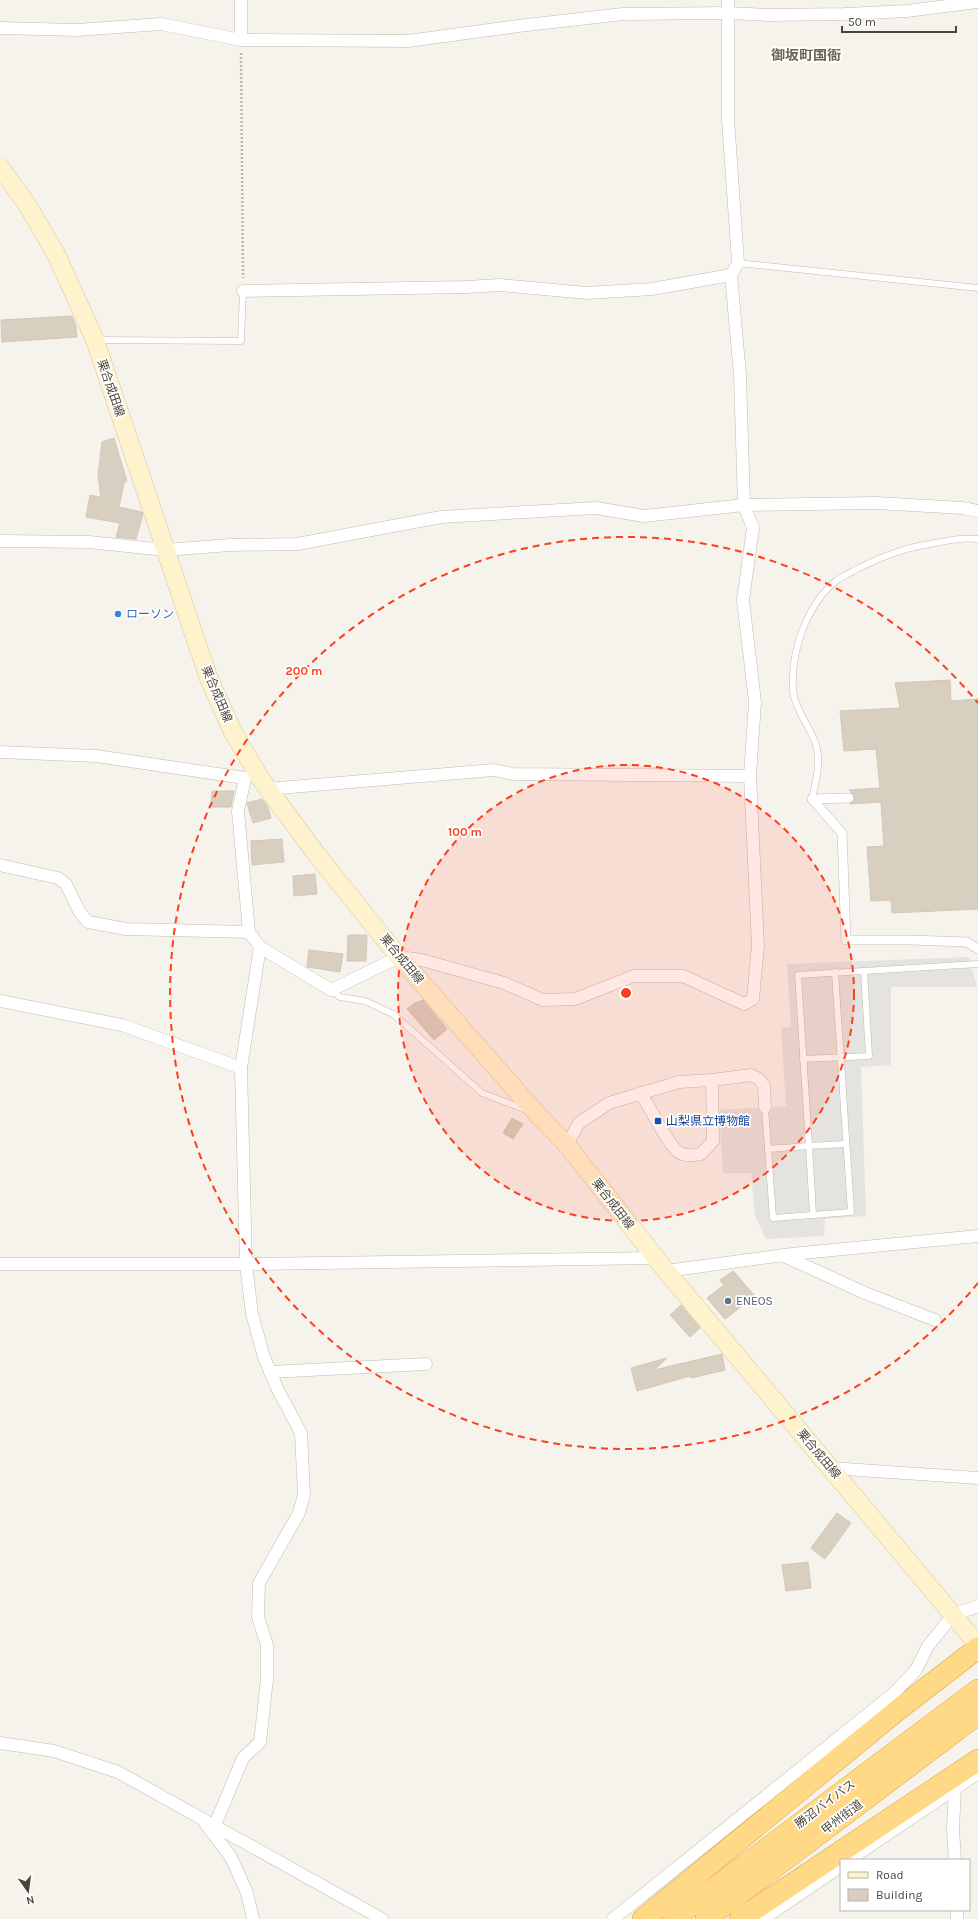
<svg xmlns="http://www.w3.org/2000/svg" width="978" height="1919" viewBox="0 0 978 1919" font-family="Karla,'Noto Sans JP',sans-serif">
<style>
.parking{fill:#e5e3e0}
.building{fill:#d8cfc1;stroke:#d3c7b4}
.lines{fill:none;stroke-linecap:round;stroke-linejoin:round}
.service-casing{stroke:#c2bbae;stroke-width:7}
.pedestrian-casing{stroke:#c2bbae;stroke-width:10}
.minor-casing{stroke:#c2bbae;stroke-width:13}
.secondary-casing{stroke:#d6c79b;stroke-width:19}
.trunk-casing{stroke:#e0a43c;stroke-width:22}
.path{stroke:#c4b79f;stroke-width:2.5;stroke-dasharray:2 2;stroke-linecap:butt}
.service{stroke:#fff;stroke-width:6}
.pedestrian{stroke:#fff;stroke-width:9}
.minor{stroke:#fff;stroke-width:12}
.secondary{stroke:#fff3cd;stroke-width:18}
.trunk{stroke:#ffd985;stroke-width:21}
.ring{fill:none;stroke:#fc3f1d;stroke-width:2;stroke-dasharray:7 5}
.shop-dot{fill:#3f7fe0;stroke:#fff;stroke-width:1.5}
.transit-dot{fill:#1a4fb4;stroke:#fff;stroke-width:1.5}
.service-dot{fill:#5c6f8a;stroke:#fff;stroke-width:1.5}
.labels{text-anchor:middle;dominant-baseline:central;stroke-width:3.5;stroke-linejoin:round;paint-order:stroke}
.street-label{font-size:12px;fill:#4b4439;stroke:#fff}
.shop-label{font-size:12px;fill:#366cbe;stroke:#fff;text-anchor:start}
.transit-label{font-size:12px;fill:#164399;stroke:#fff;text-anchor:start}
.service-label{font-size:12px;fill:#4e5e75;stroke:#fff;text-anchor:start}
.quarter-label{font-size:14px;font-weight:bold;fill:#6e6250;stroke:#fff}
.centre{fill:#fc3f1d;stroke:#fff;stroke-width:2}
.ring-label{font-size:12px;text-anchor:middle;font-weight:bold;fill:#fc3f1d;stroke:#fff;stroke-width:3.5;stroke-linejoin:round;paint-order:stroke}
</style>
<rect width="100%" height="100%" fill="#f6f3ec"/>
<polygon class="parking" points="969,957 977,987 891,987 891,1065 861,1067 866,1216 825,1219 824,1236 766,1239 755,1215 751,1173 723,1173 719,1110 786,1106 781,1028 791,1027 787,964"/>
<g class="building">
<polygon points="72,316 76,326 77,337 2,342 1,320"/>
<polygon points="114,438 127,481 124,483 119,507 142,512 143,514 136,539 116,537 120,523 86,517 90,495 101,497 98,476 102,442"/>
<polygon points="950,680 951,701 978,699 978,909 892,913 891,900 871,901 867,847 884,846 881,802 850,804 854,801 855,797 849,790 880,788 876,749 844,751 840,711 900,708 895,683"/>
<polygon points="212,791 234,791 231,807 211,807"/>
<polygon points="262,799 267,805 271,818 253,823 247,803"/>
<polygon points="282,839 284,862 252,865 251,841"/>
<polygon points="315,874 317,894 294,896 293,876"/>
<polygon points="348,935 367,935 366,961 347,961"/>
<polygon points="309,950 343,954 340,972 307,967"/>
<polygon points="423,1000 447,1029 434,1040 407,1009 415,1003"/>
<polygon points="512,1118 523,1124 513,1139 503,1133"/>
<polygon points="733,1271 755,1296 725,1319 707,1298 724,1285 720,1280"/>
<polygon points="681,1305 700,1328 690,1337 670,1315"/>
<polygon points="722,1354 725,1370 691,1378 690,1376 637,1391 631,1368 667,1358 654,1370"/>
<polygon points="837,1513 851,1523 825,1559 811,1548"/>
<polygon points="808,1562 811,1588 786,1591 782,1565"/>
</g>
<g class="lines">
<g class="service-casing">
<g id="service">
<polyline points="738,263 978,288"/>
<polyline points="97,340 241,341 243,291"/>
<path d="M812 799C816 780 822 761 815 742 809 725 794 708 793 689 791 651 806 605 837 580 842 577 848 574 853 571 878 558 902 548 930 544 946 541 962 537 978 539"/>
<polyline points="331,990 340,997 365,1001 393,1014 482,1093 526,1110"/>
<polyline points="803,1059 869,1056 864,971"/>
<polyline points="765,1107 768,1149 809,1146 798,975 978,964"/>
<polyline points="768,1149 773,1218 851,1212 835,972"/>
<polyline points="813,1215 809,1146 846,1144"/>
</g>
</g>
<g class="pedestrian-casing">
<g id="pedestrian">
<polyline points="812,799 842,833 846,940 910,940 967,942 978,949"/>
<polyline points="812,799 849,798"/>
</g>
</g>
<g class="minor-casing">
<g id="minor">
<polyline points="0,28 77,30 161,24 241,40 408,41 518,26 623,14 728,13 769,15 845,14 907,11 978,2"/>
<polyline points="241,40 241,0"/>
<polyline points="243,291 466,287 500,285 587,293 652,289 731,275"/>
<polyline points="0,541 89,542 165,550 230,545 297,544 441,517 596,508 644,516 744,505 876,503 963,508 978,511"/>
<polyline points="0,752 96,756 245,778 238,811 249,932"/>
<polyline points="267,789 494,770 513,774 750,776"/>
<polyline points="0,865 58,878 66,884 79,911 88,922 126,929 249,932 260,947 331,990 399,957 422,960 504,983 543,1000 575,999 634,976 683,976 744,1004 753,999 758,946 750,776 755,702 743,600 753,528 744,505 740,375 731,275 738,263 728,119 728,0"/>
<polyline points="0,1001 122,1025 241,1068"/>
<path d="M640 1093C650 1106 669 1148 680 1153 687 1157 693 1155 701 1154L713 1141 712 1080"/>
<polyline points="567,1145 579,1123 609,1103 679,1082 712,1080 751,1075 759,1079 764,1086 765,1107"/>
<polyline points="784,1256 865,1293 935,1320"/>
<polyline points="0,1264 246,1264 655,1258"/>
<polyline points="666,1271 792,1254 978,1236"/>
<polyline points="270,1372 426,1364"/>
<polyline points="830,1468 978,1478"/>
<polyline points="0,1743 54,1751 118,1772 382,1919"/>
<polyline points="955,1788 953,1829 955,1860"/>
<polyline points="205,1823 231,1857 247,1893 253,1919"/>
<polyline points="215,1825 243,1758 260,1742 267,1679 267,1645 258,1617 259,1583 299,1513 304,1495 301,1433 278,1390 264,1357 252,1314 246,1264 241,1068 260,947"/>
<polyline points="849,1860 978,1773"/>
<polyline points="957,1910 957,1919"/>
<polyline points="613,1919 893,1694 916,1670 928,1646 953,1615 978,1606"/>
<polyline points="763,1919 841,1866"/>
</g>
</g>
<g class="secondary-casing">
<polyline id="secondary" points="0,167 28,206 56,254 95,340 209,679 233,732 260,778 317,855 399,957 536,1113 567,1145 666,1271 978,1645"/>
</g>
<g class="trunk-casing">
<g id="trunk">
<polyline points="643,1919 899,1709 978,1648"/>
<polyline points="673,1919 978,1690"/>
<polyline points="706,1919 978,1714"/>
<polyline points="740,1919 978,1760"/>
</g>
</g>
<polyline class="path" points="241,53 243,278"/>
<use href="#service" class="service"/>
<use href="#pedestrian" class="pedestrian"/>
<use href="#minor" class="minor"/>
<use href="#secondary" class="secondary"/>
<use href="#trunk" class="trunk"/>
</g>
<circle cx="626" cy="993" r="228" fill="#fc3f1d" fill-opacity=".12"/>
<g class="ring">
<circle cx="626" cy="993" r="228"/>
<path d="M978 1283A456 456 0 1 1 978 703"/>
</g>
<circle class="shop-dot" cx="118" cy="614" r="4"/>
<rect class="transit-dot" x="654" y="1117" width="8" height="8" rx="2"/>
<circle class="service-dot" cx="728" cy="1301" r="4"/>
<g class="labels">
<g class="street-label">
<text transform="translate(111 388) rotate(71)">栗合成田線</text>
<text transform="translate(217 694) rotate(67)">栗合成田線</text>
<text transform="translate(402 959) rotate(50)">栗合成田線</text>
<text transform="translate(613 1204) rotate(52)">栗合成田線</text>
<text transform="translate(819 1454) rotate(50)">栗合成田線</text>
<text transform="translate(825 1804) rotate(-37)">勝沼バイパス</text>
<text transform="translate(842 1817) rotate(-37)">甲州街道</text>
</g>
<g class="shop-label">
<text x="126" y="614">ローソン</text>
</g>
<g class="transit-label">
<text x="666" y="1121">山梨県立博物館</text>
</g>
<g class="service-label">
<text x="736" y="1301">ENEOS</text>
</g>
<g class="quarter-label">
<text x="806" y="55">御坂町国衙</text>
</g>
</g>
<circle cx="626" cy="993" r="6" class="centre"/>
<g class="ring-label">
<text x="304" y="675">200 m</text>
<text x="465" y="836">100 m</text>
</g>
<rect x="840" y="1859" width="130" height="52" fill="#ffffff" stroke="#b7b4b0"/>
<rect x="848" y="1872" width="20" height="6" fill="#fff3cd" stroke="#b7b4b0"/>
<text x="876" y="1879" font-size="12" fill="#4b4439">Road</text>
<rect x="848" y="1889" width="20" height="12" fill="#d8cfc1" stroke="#b7b4b0"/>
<text x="876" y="1899" font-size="12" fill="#4b4439">Building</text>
<g transform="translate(28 1891) rotate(166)" stroke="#ffffff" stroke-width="3" paint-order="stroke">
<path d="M0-3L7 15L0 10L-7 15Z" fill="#4b4439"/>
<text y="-6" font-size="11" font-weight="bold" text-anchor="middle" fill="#4b4439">N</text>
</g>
<path d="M842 26v6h114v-6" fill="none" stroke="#4b4439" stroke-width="2"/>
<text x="848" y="26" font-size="12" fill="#4b4439" stroke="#ffffff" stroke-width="3" paint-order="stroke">50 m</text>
</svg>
